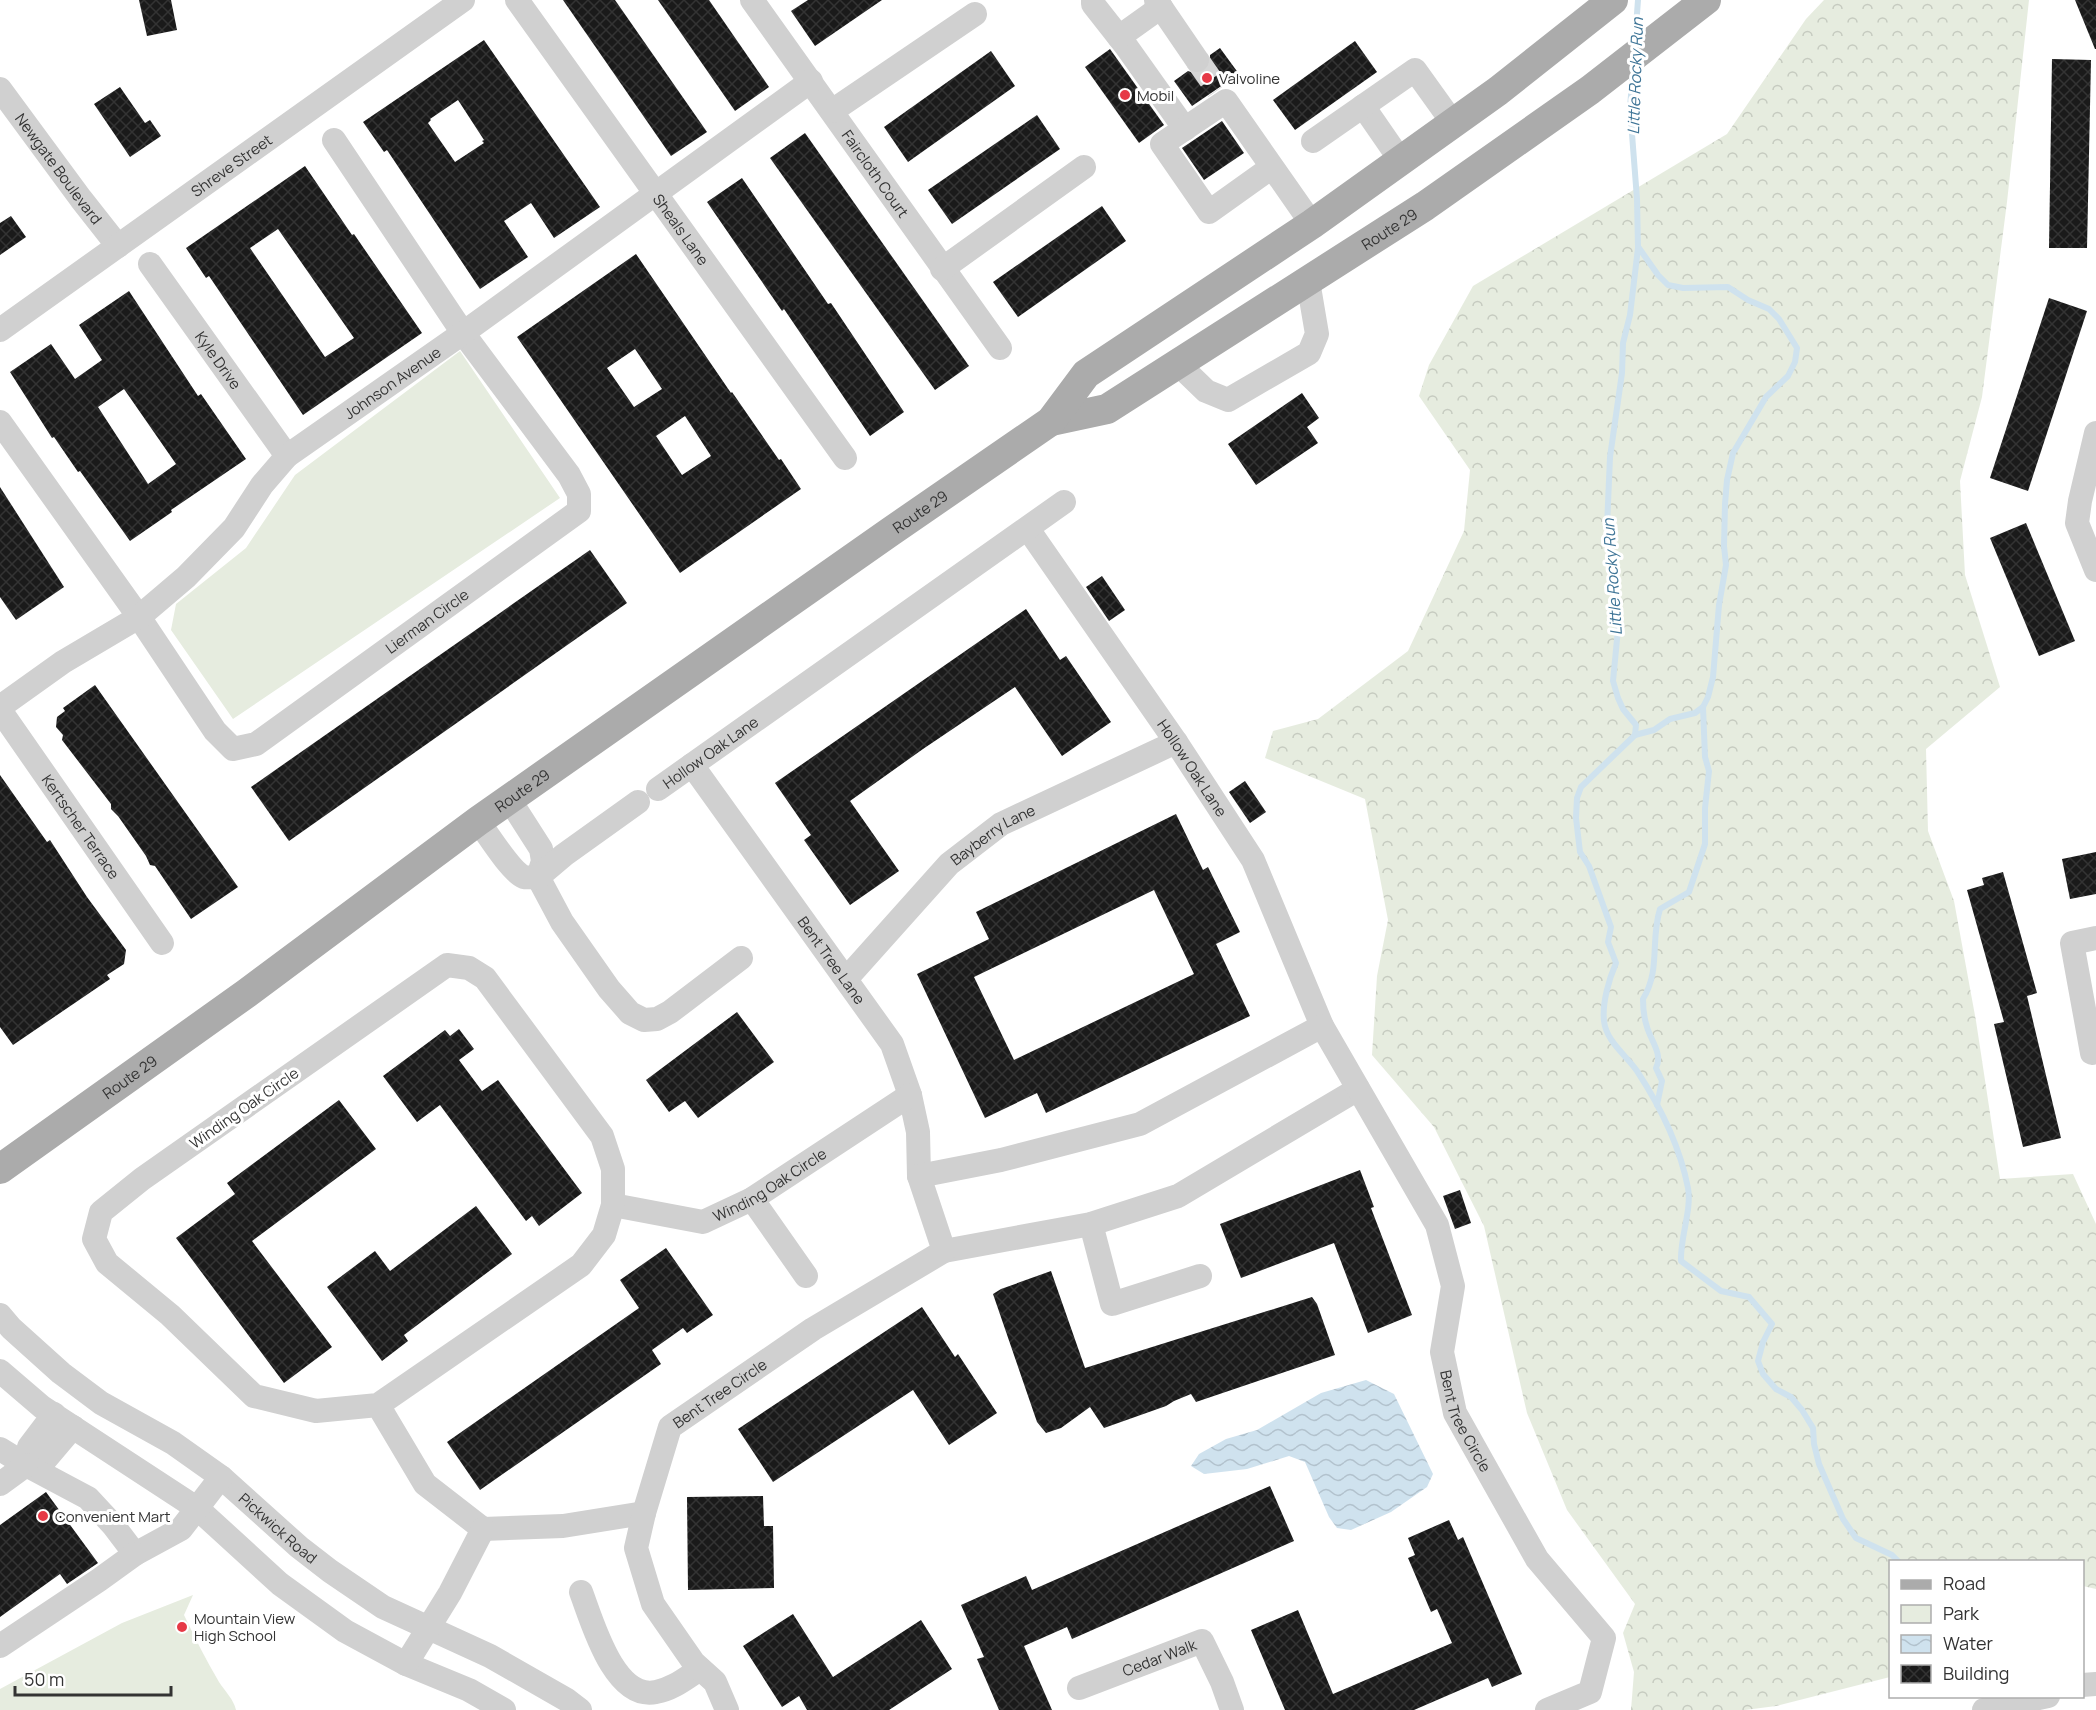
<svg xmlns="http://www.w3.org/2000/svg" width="2096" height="1710" viewBox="0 0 2096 1710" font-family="Manrope,sans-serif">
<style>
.green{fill:#e6ecdf}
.forest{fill:url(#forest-crowns)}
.water{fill:url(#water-waves)}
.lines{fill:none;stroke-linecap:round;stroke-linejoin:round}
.stream{stroke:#cfe2ee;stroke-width:6}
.building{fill:url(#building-cross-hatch);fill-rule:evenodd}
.minor-tunnel{stroke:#d6d6d6;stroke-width:24;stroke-dasharray:24 12;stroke-linecap:butt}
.minor{stroke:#d0d0d0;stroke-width:24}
.major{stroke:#ababab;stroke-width:30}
.poi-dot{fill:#e63946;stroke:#fff;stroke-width:2}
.labels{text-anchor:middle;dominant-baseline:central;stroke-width:6;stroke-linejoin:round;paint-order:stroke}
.poi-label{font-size:15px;fill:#333;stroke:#fff;text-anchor:start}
.street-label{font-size:15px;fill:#333;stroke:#fff}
.water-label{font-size:16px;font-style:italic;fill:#3f7597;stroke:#fff}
</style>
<defs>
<pattern id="forest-crowns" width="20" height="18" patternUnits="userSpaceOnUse" patternTransform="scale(1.5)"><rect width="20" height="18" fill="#e6ecdf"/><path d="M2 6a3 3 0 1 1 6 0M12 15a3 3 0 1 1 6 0" fill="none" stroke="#c6cbc0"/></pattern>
<pattern id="water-waves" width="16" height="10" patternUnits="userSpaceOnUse" patternTransform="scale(1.5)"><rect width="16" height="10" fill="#cfe2ee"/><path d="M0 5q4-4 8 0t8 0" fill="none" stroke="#b2c2cd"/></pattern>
<pattern id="building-cross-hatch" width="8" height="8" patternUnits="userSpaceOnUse" patternTransform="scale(1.5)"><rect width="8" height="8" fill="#1a1a1a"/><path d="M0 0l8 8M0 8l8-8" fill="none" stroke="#333"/></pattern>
</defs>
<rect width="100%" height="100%" fill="#fff"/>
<g class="green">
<polygon points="460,351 560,498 233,719 171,630 176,604 246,548 295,475"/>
<path d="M193 1595 184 1615C195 1638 206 1660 219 1682 225 1691 234 1700 236 1710H0V1689L122 1623Z"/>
</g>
<polygon class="forest" points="1824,0 2029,0 2007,202 1982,397 1960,481 1965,575 2000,687 1926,749 1928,831 1954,901 1976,1021 2000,1179 2073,1174 2096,1224 2096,1589 2083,1586 2082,1562 1890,1562 1890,1677 1776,1706 1745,1710 1631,1710 1634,1672 1623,1633 1635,1604 1567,1510 1527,1413 1484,1226 1434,1127 1372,1055 1377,976 1388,920 1365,799 1265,758 1273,731 1318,719 1408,651 1464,531 1470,470 1419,396 1429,365 1473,286 1727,134 1806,19"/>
<polygon class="water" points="1366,1380 1394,1394 1433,1474 1427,1487 1391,1512 1351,1530 1337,1528 1329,1517 1305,1462 1289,1456 1247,1469 1204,1474 1191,1466 1199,1454 1226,1439 1257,1430 1321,1393"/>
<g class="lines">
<g class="stream">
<polyline points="1635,41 1638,0"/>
<path d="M1633 69 1630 108 1637 199 1638 248 1630 315 1623 343 1622 373 1610 457 1607 527 1616 585 1618 629 1613 681 1618 698 1623 709 1636 725 1635 735 1581 787 1577 798 1576 818 1580 852 1589 866 1611 927 1608 942 1616 963C1609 979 1602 1003 1604 1021 1606 1041 1626 1055 1637 1071 1660 1106 1680 1147 1688 1188 1692 1210 1680 1237 1681 1261L1721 1291 1749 1297 1772 1324 1763 1342 1758 1361 1763 1374 1776 1389 1791 1397 1802 1410 1813 1428 1814 1444 1819 1464 1843 1519 1856 1538 1892 1555 1899 1562"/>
<polyline points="1635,735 1654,730 1670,719 1695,713 1703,707 1708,697 1713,677 1719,605 1726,565 1724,546 1725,504 1727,480 1733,453 1766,397 1788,376 1795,362 1797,348 1779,319 1769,309 1748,300 1728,287 1683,288 1668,285 1658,275 1639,248"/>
<path d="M1657 1105 1662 1081 1656 1068C1663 1054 1651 1041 1647 1027 1644 1018 1643 1008 1643 999 1661 969 1650 941 1660 909L1689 892 1705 844V808L1709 771 1705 757 1703 707"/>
</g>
</g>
<g class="building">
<polygon points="139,0 171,0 177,30 147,36"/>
<polygon points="563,0 615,0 707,132 671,156"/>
<polygon points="658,0 709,0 769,87 735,111"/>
<polygon points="808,0 882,0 815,46 791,11"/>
<polygon points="2075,0 2096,0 2096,49 2095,49"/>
<path d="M484 40 600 207 554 238 531 203 504 221 528 257 480 289 387 150 384 152 363 122ZM458 100 484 140 482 141 484 143 455 162 428 123 431 120 430 119Z"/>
<polygon points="1355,41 1377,72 1295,130 1273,100"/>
<polygon points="1220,48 1239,74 1192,106 1174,81 1188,71 1197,74 1205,71 1210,66 1210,55"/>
<polygon points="1110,49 1164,125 1139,143 1085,67"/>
<polygon points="991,51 1015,86 908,162 884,127"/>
<polygon points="2052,59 2091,60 2087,248 2049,248"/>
<polygon points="120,87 145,123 150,120 161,136 130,157 94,104"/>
<polygon points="1037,115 1060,149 952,224 928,190"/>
<polygon points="1222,121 1244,153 1204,180 1182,148"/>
<polygon points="805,133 969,366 935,390 770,158"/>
<path d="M305 166 352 235 354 234 422 333 303 415 209 276 206 278 186 248ZM278 229 354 338 325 357 250 248Z"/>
<polygon points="742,178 828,304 831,303 904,412 870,436 784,309 782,311 707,202"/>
<polygon points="1102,206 1126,241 1018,317 993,282"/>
<polygon points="11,216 26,237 0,255 0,223"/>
<path d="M636 254 731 393 732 392 779 460 781 459 801 489 680 573 517 337ZM635 349 662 389 634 407 607 368ZM685 416 711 456 682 475 656 436Z"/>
<path d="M129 291 198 396 201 394 246 459 171 510 172 512 130 541 80 471 78 472 54 437 52 438 10 372 51 344 75 379 102 360 79 325ZM124 389 176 464 148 484 98 407Z"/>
<polygon points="2049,298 2087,311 2028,491 1990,478"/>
<polygon points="1302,393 1319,418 1307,427 1318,443 1256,485 1228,444"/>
<polygon points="0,487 64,587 16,620 0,597"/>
<polygon points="2026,523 2075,641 2039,656 1990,538"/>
<polygon points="590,550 627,603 289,841 251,787"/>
<polygon points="1102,576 1125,610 1109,621 1086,587"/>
<polygon points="1026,609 1060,660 1066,656 1111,722 1062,756 1015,687 923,749 850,801 899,871 850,905 804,840 811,835 775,783"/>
<polygon points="95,685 238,887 191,919 155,866 150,865 146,856 118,816 111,809 111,804 62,740 63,735 56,727 57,717 65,711 63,708"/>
<polygon points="0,775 47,842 50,840 87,897 126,950 124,964 107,975 110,979 13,1045 0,1027"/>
<polygon points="1245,781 1266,812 1250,823 1229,792"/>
<path d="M1176 814 1203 870 1208 867 1240 932 1216 944 1250 1016 1046 1113 1037 1093 985 1118 917 974 989 939 976 912ZM1154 890 1194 974 1014 1060 974 977Z"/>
<polygon points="2096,852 2096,894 2070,899 2062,859"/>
<polygon points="2003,872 2037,993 2027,996 2061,1138 2023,1147 1994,1024 2004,1022 1967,890 1984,885 1982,878"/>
<polygon points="737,1012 774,1062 698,1118 685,1101 669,1112 646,1080"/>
<polygon points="459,1029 474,1049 459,1060 482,1091 498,1080 582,1193 539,1226 532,1216 526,1221 440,1105 417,1122 383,1076 445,1030 450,1036"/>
<polygon points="339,1100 376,1149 252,1241 332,1347 284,1383 176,1238 235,1194 227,1183"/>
<polygon points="1360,1170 1374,1207 1371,1208 1412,1315 1368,1333 1334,1243 1241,1278 1220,1224"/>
<polygon points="1460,1190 1471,1223 1455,1229 1443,1196"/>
<polygon points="476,1206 512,1254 404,1335 408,1341 382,1361 327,1287 375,1251 390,1271"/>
<polygon points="666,1248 713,1315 687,1333 683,1328 652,1350 661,1364 480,1490 447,1442 639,1308 620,1280"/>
<polygon points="1051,1271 1085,1368 1312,1297 1317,1304 1335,1355 1196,1402 1191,1394 1174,1401 1166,1406 1104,1428 1090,1407 1061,1428 1046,1433 1037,1422 993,1294 1001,1289"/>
<polygon points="922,1307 955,1357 958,1354 997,1413 949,1445 913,1390 773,1482 738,1429"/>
<polygon points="1270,1486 1294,1541 1072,1639 1067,1627 1024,1646 1052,1710 999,1710 977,1659 984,1657 961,1605 1026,1576 1032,1590"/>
<polygon points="46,1492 98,1563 67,1584 60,1574 0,1617 0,1525"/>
<polygon points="763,1496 764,1526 773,1526 774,1588 688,1590 687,1497"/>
<polygon points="1449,1520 1458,1540 1463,1537 1522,1674 1492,1687 1488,1678 1414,1710 1285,1710 1251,1630 1298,1610 1333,1694 1452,1643 1437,1609 1431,1612 1408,1558 1415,1555 1408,1538"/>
<polygon points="793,1614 833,1677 921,1620 952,1669 889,1710 807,1710 799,1696 782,1707 743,1646"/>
</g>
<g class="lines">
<polyline class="minor-tunnel" points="1197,60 1218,90"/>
<g class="minor">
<path id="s1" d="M517 0 845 458"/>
<path id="s2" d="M752 0 1000 348"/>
<polyline points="1093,0 1093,4 1126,46 1185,129"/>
<polyline points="1156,0 1197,60"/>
<polyline points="1119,37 1161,7"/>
<path id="s3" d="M0 89 81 199 118 246"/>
<polyline points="1363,106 1401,161"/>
<polyline points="832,111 975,14"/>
<polyline points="1313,141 1415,70 1453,123"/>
<polyline points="1272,167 1209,212 1162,144 1226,101 1312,224"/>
<path id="s4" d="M150 264 287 456"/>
<polyline points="942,269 1084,167"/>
<path id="s5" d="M0 330 463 0"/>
<polyline points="1178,364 1206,391 1228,400 1309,353 1317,334 1308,281"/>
<path id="s6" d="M0 422 139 617 215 731 233 749 256 744 579 511V494L569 475 463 333 334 140"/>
<polyline points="2096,433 2080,501 2077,523 2096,570"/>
<path id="s7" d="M1028 529 1176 742 1253 860 1322 1026"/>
<path id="s8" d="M0 707 63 662 139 617 186 577 234 528 262 485 287 456 463 333 811 81"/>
<path id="s9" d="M0 710 162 943"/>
<path id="s10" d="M692 765 892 1044 910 1095 918 1132 919 1176"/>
<path id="s11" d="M658 789 1064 502"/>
<polyline points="509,799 541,849 543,861 538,877 562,922 609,989 630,1013 644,1020 657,1019 670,1012 741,958"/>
<path d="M478 821C487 833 511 872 524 877 527 878 534 877 538 877L564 855 638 802"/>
<polyline points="2096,938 2072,943 2092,1053 2096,1052"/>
<path id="s12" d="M847 978 949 864 1001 824 1176 742"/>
<polyline points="752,1199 806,1276"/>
<path id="s13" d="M613 1205 703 1222 752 1199 910 1095"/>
<polyline points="1091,1224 1112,1304 1200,1276"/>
<polyline points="944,1251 1091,1224 1178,1196 1358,1089"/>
<path id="s14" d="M0 1315 11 1328 61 1373 101 1403 173 1443 221 1477 299 1547 330 1571 383 1607 490 1656 567 1700 580 1710"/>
<polyline points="0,1371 42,1407 198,1509 280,1584 345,1631 406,1664 469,1690 504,1710"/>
<polyline points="378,1405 581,1265 604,1235 613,1205 613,1169 602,1136 485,978 469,968 447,965 142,1179 101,1212 94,1239 107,1263 170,1315 254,1396 316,1411 378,1405 425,1484 483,1529 563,1526 644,1513"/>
<polyline points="54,1414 29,1447 26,1465 45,1460 73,1427"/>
<polyline points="0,1449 26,1465 88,1498 113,1525 135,1554 181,1529 221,1477"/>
<polyline points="0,1484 26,1465"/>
<path d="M581 1592C592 1621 614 1701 656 1692 673 1689 686 1678 700 1669"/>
<polyline points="0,1646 99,1580 135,1554"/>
<polyline points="406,1664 450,1593 483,1529"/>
<polyline points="2082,1685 2096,1684"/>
<path id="s15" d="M1079 1688 1202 1641 1222 1682 1232 1710"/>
<path id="s16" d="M727 1710 715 1682 694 1663 653 1604 636 1548 644 1513 670 1427 813 1329 944 1251 919 1176 1001 1160 1140 1124 1322 1026 1437 1225 1453 1286 1442 1352 1455 1413 1537 1559 1604 1638 1590 1692 1547 1710"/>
<polyline points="1984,1710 2048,1696"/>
</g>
<g class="major">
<path id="s17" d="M1051 421 1107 409 1425 206 1590 90 1706 0"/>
<path id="s18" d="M0 1169 247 993 478 821 890 532 1051 421 1086 374 1312 224 1498 91 1613 0"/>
</g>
</g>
<g class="poi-dot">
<circle cx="1207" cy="78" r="6"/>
<circle cx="1125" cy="95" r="6"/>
<circle cx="43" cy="1516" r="6"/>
<circle cx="182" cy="1627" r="6"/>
</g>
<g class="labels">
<g class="poi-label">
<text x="1219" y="78">Valvoline</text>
<text x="1137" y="95">Mobil</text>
<text x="55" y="1516">Convenient Mart</text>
<text x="194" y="1618">Mountain View<tspan x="194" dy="17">High School</tspan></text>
</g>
<g class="street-label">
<text stroke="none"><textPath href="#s5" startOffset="284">Shreve Street</textPath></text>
<text stroke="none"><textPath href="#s3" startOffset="99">Newgate Boulevard</textPath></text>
<text stroke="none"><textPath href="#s2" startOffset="213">Faircloth Court</textPath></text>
<text stroke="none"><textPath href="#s1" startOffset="282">Sheals Lane</textPath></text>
<text stroke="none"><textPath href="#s17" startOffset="392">Route 29</textPath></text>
<text stroke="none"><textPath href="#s4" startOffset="118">Kyle Drive</textPath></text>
<text stroke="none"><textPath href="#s8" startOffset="514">Johnson Avenue</textPath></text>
<text stroke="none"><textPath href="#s18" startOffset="1131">Route 29</textPath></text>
<text stroke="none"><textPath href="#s6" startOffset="636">Lierman Circle</textPath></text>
<text stroke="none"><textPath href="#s11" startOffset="64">Hollow Oak Lane</textPath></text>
<text stroke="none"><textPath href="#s7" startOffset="290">Hollow Oak Lane</textPath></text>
<text stroke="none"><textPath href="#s18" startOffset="645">Route 29</textPath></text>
<text stroke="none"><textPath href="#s9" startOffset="142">Kertscher Terrace</textPath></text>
<text stroke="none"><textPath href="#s12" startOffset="206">Bayberry Lane</textPath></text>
<text stroke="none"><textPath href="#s10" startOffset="240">Bent Tree Lane</textPath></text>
<text stroke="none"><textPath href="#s18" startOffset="159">Route 29</textPath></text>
<text transform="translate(244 1108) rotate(-35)">Winding Oak Circle</text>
<text stroke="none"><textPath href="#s13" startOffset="168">Winding Oak Circle</textPath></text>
<text stroke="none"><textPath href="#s16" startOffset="375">Bent Tree Circle</textPath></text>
<text stroke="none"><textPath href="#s16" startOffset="1587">Bent Tree Circle</textPath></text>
<text stroke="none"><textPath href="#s14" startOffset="352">Pickwick Road</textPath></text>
<text stroke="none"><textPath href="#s15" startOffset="86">Cedar Walk</textPath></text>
</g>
<g class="water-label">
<text transform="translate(1635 76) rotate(-88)">Little Rocky Run</text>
<text transform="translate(1612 577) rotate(-94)">Little Rocky Run</text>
</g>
</g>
<rect x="1889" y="1560" width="195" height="138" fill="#ffffff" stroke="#adadad" stroke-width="1.5"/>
<rect x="1901" y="1580" width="30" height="9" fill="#ababab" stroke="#adadad" stroke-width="1.5"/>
<text x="1943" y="1590" font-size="18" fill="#333333">Road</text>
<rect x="1901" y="1605" width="30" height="18" fill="#e6ecdf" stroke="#adadad" stroke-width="1.5"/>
<text x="1943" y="1620" font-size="18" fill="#333333">Park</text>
<rect x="1901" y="1635" width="30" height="18" fill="url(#water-waves)" stroke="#adadad" stroke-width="1.5"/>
<text x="1943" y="1650" font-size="18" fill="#333333">Water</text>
<rect x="1901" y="1665" width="30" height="18" fill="url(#building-cross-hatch)" stroke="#adadad" stroke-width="1.5"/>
<text x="1943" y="1680" font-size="18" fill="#333333">Building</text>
<path d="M15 1686v9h156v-9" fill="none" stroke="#333333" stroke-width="3"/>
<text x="24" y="1686" font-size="18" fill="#333333" stroke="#ffffff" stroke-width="4.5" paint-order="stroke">50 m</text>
</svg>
